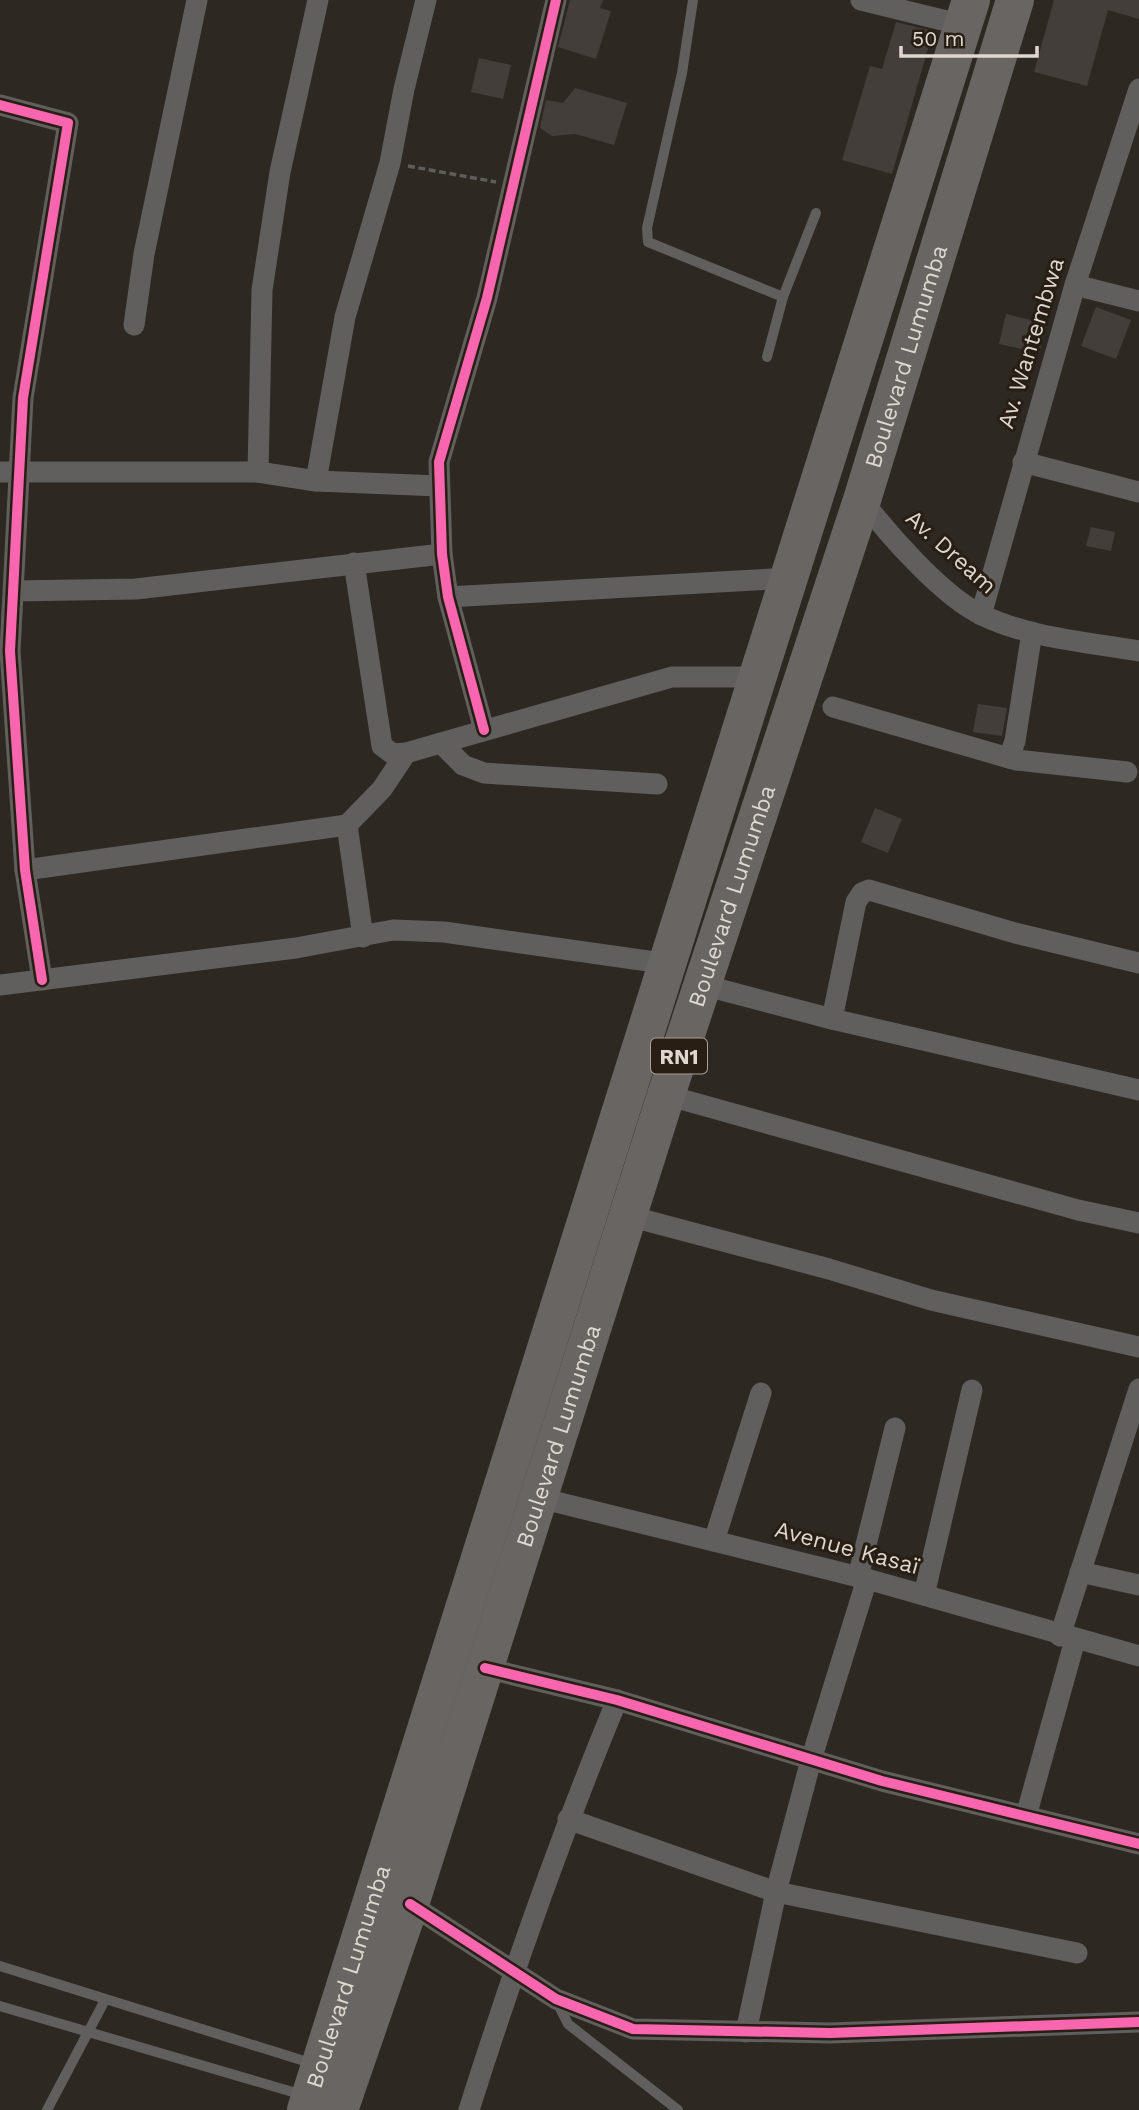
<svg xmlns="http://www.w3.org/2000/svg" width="1139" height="2110" viewBox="0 0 1139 2110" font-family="'Work Sans',sans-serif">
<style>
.building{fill:#433e39}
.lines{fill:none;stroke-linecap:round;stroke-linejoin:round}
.path{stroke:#5f5d5a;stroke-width:3.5;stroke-dasharray:7 3.5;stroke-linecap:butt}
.lane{stroke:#615f5d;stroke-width:10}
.street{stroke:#615f5d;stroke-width:21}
.highway{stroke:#686562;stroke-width:38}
.cycleway-casing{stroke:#281e14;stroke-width:15}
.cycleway{stroke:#f766af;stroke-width:10}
.labels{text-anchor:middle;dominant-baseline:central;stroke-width:6;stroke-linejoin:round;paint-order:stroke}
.shield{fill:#281e14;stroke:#a8a098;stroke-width:2}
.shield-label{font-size:21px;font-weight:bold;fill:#dfd8d1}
.street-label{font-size:23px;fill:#dfd8d1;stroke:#281e14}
</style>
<rect width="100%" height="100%" fill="#2d2822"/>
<g class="building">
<polygon points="570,0 603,0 600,8 611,11 596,59 558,47"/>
<polygon points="1054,0 1139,0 1139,19 1108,10 1087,86 1034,72"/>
<polygon points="896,22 933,31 892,174 842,160 870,66 882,69"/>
<polygon points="479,58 511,65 503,99 471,92"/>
<polygon points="575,88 627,103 614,145 575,134 552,136 540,128 546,100 563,103"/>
<polygon points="1096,307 1131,320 1116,359 1081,346"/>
<polygon points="1006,314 1047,324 1039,353 999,344"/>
<polygon points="1091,527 1115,532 1111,551 1086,546"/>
<polygon points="978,704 1007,708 1002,736 973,732"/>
<polygon points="875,808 902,819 888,853 861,842"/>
</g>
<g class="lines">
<polyline class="path" points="408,166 496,182"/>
<g class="lane">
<polyline points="693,0 682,73 647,228 648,242 783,297"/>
<polyline points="767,357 783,297 816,213"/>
<polyline points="0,1966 314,2064"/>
<polyline points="557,2002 568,2024 678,2110"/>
<polyline points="0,2006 303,2095"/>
<polyline points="47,2110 105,2000"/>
</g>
<g class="street">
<polyline points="861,0 963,25"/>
<polyline points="0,105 68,123 23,398 10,651 25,870 42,980"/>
<polyline points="1075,285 1139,301"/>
<polyline points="134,325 144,254 197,0"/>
<polyline points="1023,462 1139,492"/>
<polyline points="0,472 258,472 316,481 439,486"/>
<polyline points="258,472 262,290 280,172 318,0"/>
<polyline points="316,481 345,317 390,163 404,89 426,0"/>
<path d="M862 500C888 534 943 597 982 615 1029 638 1088 642 1139 651"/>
<polyline points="354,563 382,746 393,754 406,753 672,677 759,677"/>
<polyline points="14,591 136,589 442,554"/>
<polyline points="448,597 791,578"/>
<polyline points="981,615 1075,285 1139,89"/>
<polyline points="833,707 1016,760 1127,772"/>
<polyline points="484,730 448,597 442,554 439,462 487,298 556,0"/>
<polyline points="441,743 463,765 484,773 657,784"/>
<polyline points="1009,758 1015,741 1032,632"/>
<polyline points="347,825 363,937"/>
<polyline points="25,870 347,825 382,789 406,753"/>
<polyline points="0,985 296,948 393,930 444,932 669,964"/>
<polyline points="703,985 832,1019 1139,1090"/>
<polyline points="832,1019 856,902 862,893 869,890 1015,933 1139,963"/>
<polyline points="666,1095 1078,1210 1139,1223"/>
<polyline points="629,1216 829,1269 931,1300 1139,1347"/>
<polyline points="540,1498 867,1579 1139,1656"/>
<polyline points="714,1541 761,1393"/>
<polyline points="1080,1572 1139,1585"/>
<polyline points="858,1577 895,1428"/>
<polyline points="924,1595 972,1390"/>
<polyline points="1060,1636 1139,1389"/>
<polyline points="485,1668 617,1700 882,1781 1139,1844"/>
<polyline points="1026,1816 1075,1640"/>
<polyline points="568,1819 776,1892 1077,1953"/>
<polyline points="410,1904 556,1999 633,2029 830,2033 1139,2022"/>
<polyline points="746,2032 776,1892 811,1760 867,1579"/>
<path d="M469 2110C513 1971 561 1835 617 1700"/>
</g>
<g class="highway">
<path id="s1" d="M306 2110 971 0"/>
<path id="s2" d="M339 2110 410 1904 666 1095 862 500 1015 0"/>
</g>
<g class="cycleway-casing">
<g id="cycleway">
<polyline points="0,105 68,123 23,398 10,651 25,870 42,980"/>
<polyline points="484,730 448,597 442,554 439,462 487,298 556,0"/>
<polyline points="485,1668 617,1700 882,1781 1139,1844"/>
<polyline points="410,1904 556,1999 633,2029 830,2033 1139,2022"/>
</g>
</g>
<use href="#cycleway" class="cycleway"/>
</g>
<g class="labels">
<rect class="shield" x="651" y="1038.5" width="56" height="35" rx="5"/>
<g class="shield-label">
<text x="679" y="1056">RN1</text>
</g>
<g class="street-label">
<text transform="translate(1031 343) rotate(-73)">Av. Wantembwa</text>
<text stroke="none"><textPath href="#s2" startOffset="1843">Boulevard Lumumba</textPath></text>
<text transform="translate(951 552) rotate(42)">Av. Dream</text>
<text stroke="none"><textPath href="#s2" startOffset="1276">Boulevard Lumumba</textPath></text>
<text stroke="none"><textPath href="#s2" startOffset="709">Boulevard Lumumba</textPath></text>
<text transform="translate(847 1548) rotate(15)">Avenue Kasaï</text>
<text stroke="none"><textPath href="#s1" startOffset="140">Boulevard Lumumba</textPath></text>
</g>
</g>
<path d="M901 46v10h136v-10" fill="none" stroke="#dfd8d1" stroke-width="3.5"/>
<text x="912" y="46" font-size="21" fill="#dfd8d1" stroke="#281e14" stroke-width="5" paint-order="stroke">50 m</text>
</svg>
